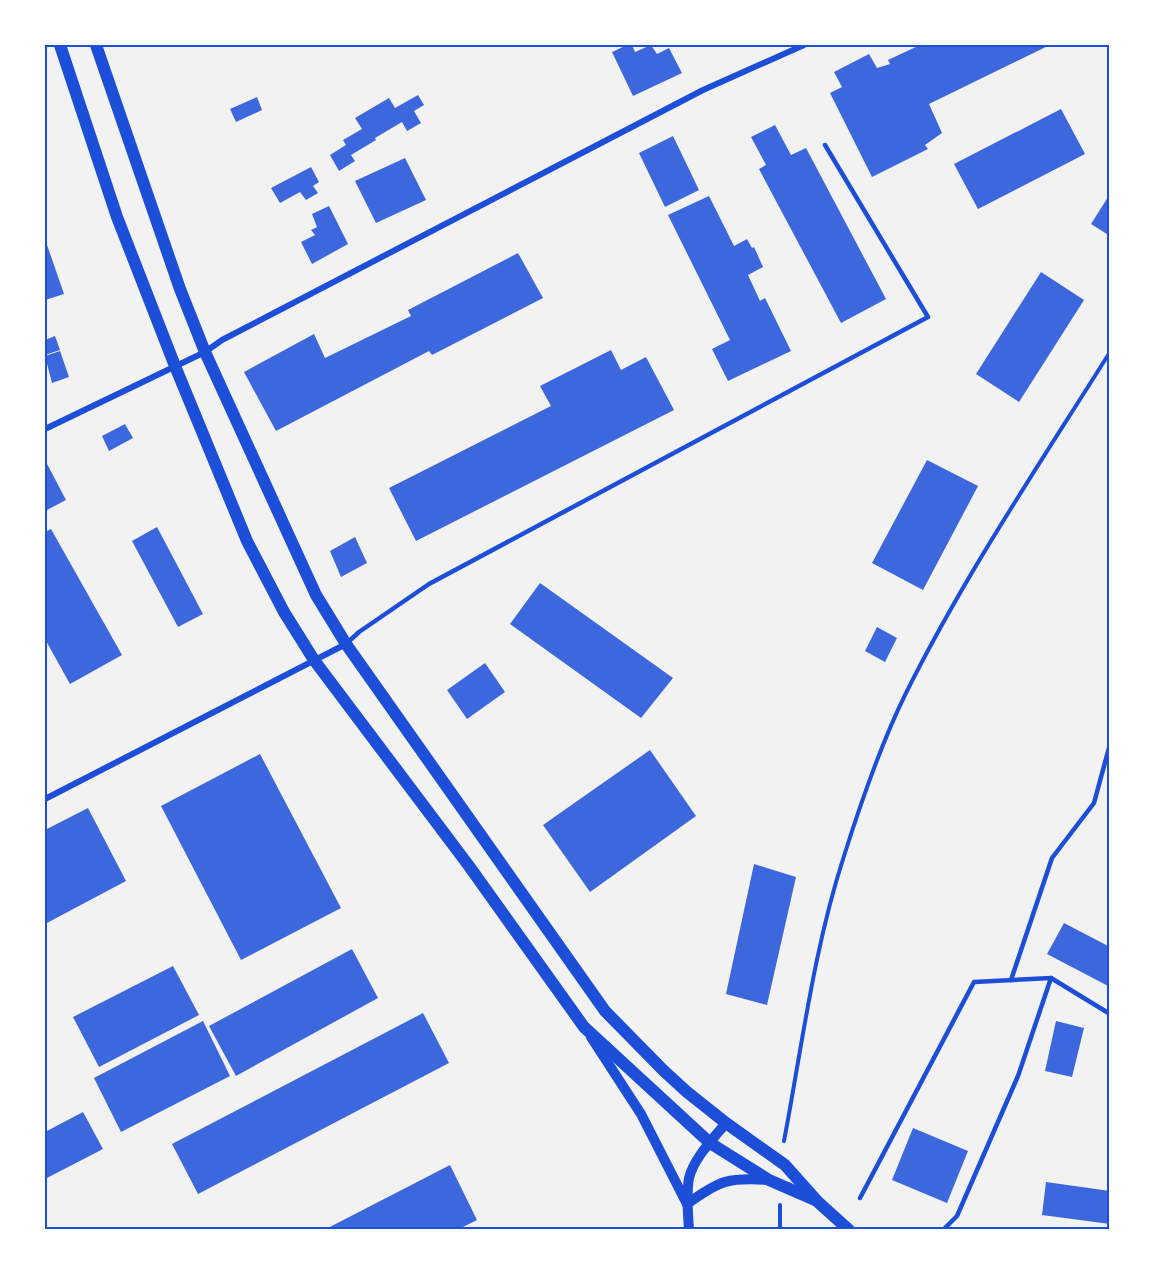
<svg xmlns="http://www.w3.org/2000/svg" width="1155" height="1275" viewBox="0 0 1155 1275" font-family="Poppins,sans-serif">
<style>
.building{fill:#3d67dc}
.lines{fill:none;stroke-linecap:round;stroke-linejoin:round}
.path{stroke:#1d4ed8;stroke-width:4}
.service{stroke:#1d4ed8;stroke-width:4.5}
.minor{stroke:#1d4ed8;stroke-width:6}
.tertiary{stroke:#1d4ed8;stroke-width:10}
.secondary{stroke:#1d4ed8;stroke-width:12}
.neatline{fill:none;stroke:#1d4ed8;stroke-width:2}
</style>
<rect width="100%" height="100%" fill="#f2f2f2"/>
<g class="building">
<polygon points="627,45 632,45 635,52 651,45 657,54 669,48 682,73 633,96 612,52"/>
<polygon points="920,45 1050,45 929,104 942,133 925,145 928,149 872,177 830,93 842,87 834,72 869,54 877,68 890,64 888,60"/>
<polygon points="418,95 424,105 414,111 421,123 407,131 402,122 375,138 376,140 351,155 355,161 339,171 330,155 346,145 343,140 362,129 355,118 389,98 395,108"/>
<polygon points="257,97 262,110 236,122 230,109"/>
<polygon points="1061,109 1085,154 978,209 954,164"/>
<polygon points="775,125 791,155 806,148 886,299 841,323 759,169 766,165 751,137"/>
<polygon points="673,136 699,190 665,207 639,153"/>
<polygon points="405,158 426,200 376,223 355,181"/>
<polygon points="311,167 319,182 313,186 318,193 306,200 300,192 280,203 271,188"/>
<polygon points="1110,194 1110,236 1091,224"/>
<polygon points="709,196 734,246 747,239 752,248 754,247 763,267 748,275 760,301 765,298 791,351 728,381 712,349 730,340 668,215"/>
<polygon points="329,206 348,244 312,264 301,242 315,235 311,230 317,227 312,214"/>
<polygon points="45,239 64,294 45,300"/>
<polygon points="518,253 543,298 432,355 429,351 276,431 244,372 314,334 325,358 411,316 408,310"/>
<polygon points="1041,272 1084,300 1019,402 976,374"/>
<polygon points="55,336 60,350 45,355 45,340"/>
<polygon points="611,350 621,370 646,357 674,410 416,541 389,488 551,406 540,386"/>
<polygon points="60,351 69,377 52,383 45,356"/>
<polygon points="125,424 133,438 109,451 102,436"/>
<polygon points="45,460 66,500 45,511"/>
<polygon points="927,460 978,486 923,590 872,563"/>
<polygon points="157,527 203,614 178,627 132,541"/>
<polygon points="51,529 122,655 70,684 45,639 45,532"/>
<polygon points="355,537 367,563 341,577 330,551"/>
<polygon points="540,583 673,678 641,718 510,624"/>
<polygon points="877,627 897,638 885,662 865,651"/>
<polygon points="485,663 505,692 467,719 447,690"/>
<polygon points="650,750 696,816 590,892 543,825"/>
<polygon points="260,754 341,908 241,960 161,806"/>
<polygon points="88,808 126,881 45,924 45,830"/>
<polygon points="754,864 796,877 767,1005 726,994"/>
<polygon points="1064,923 1110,947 1110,987 1047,954"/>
<polygon points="352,949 378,998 236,1076 209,1026"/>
<polygon points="173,966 199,1015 99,1067 73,1017"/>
<polygon points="423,1013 449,1063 198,1194 172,1144"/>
<polygon points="203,1021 230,1076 121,1132 94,1078"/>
<polygon points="1056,1021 1084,1028 1072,1077 1045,1071"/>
<polygon points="83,1112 103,1149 45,1179 45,1132"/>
<polygon points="913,1128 968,1151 947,1203 892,1180"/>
<polygon points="450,1165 477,1220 457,1230 324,1230"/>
<polygon points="1046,1182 1110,1191 1110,1224 1042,1215"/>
</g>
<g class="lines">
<g class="path">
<path d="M784 1141C802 1046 814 948 844 856 861 802 880 746 905 695 964 576 1039 465 1110 352"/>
<polyline points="780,1205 780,1230"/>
</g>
<g class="service">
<polyline points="346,644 359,632 429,584 928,317 825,145"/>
<polyline points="1011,980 1052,858 1094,803 1110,744"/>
<polyline points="860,1198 974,982 1051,978 1110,1014"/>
<polyline points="943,1230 957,1216 1018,1076 1051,978"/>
</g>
<g class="minor">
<polyline points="45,429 205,352 222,340 703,90 804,45"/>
<polyline points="45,799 346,644"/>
</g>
<g class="tertiary">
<polyline points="591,1037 641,1114 687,1204"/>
<path d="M687 1204C720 1180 729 1177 769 1180"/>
<path d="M689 1230C688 1213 686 1195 689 1178 694 1158 713 1139 726 1123"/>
</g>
<g class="secondary">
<polyline points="60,45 117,217 175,366 247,541 284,612 314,660 469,866 584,1027 710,1143 769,1180 815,1200"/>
<polyline points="96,45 180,289 205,352 316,595 346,644 605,1011 664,1071 687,1092 726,1123 785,1165 818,1202 849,1230"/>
</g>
</g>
<rect width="1155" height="1275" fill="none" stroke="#ffffff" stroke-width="93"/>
<rect x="46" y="46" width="1062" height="1182" class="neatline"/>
</svg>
